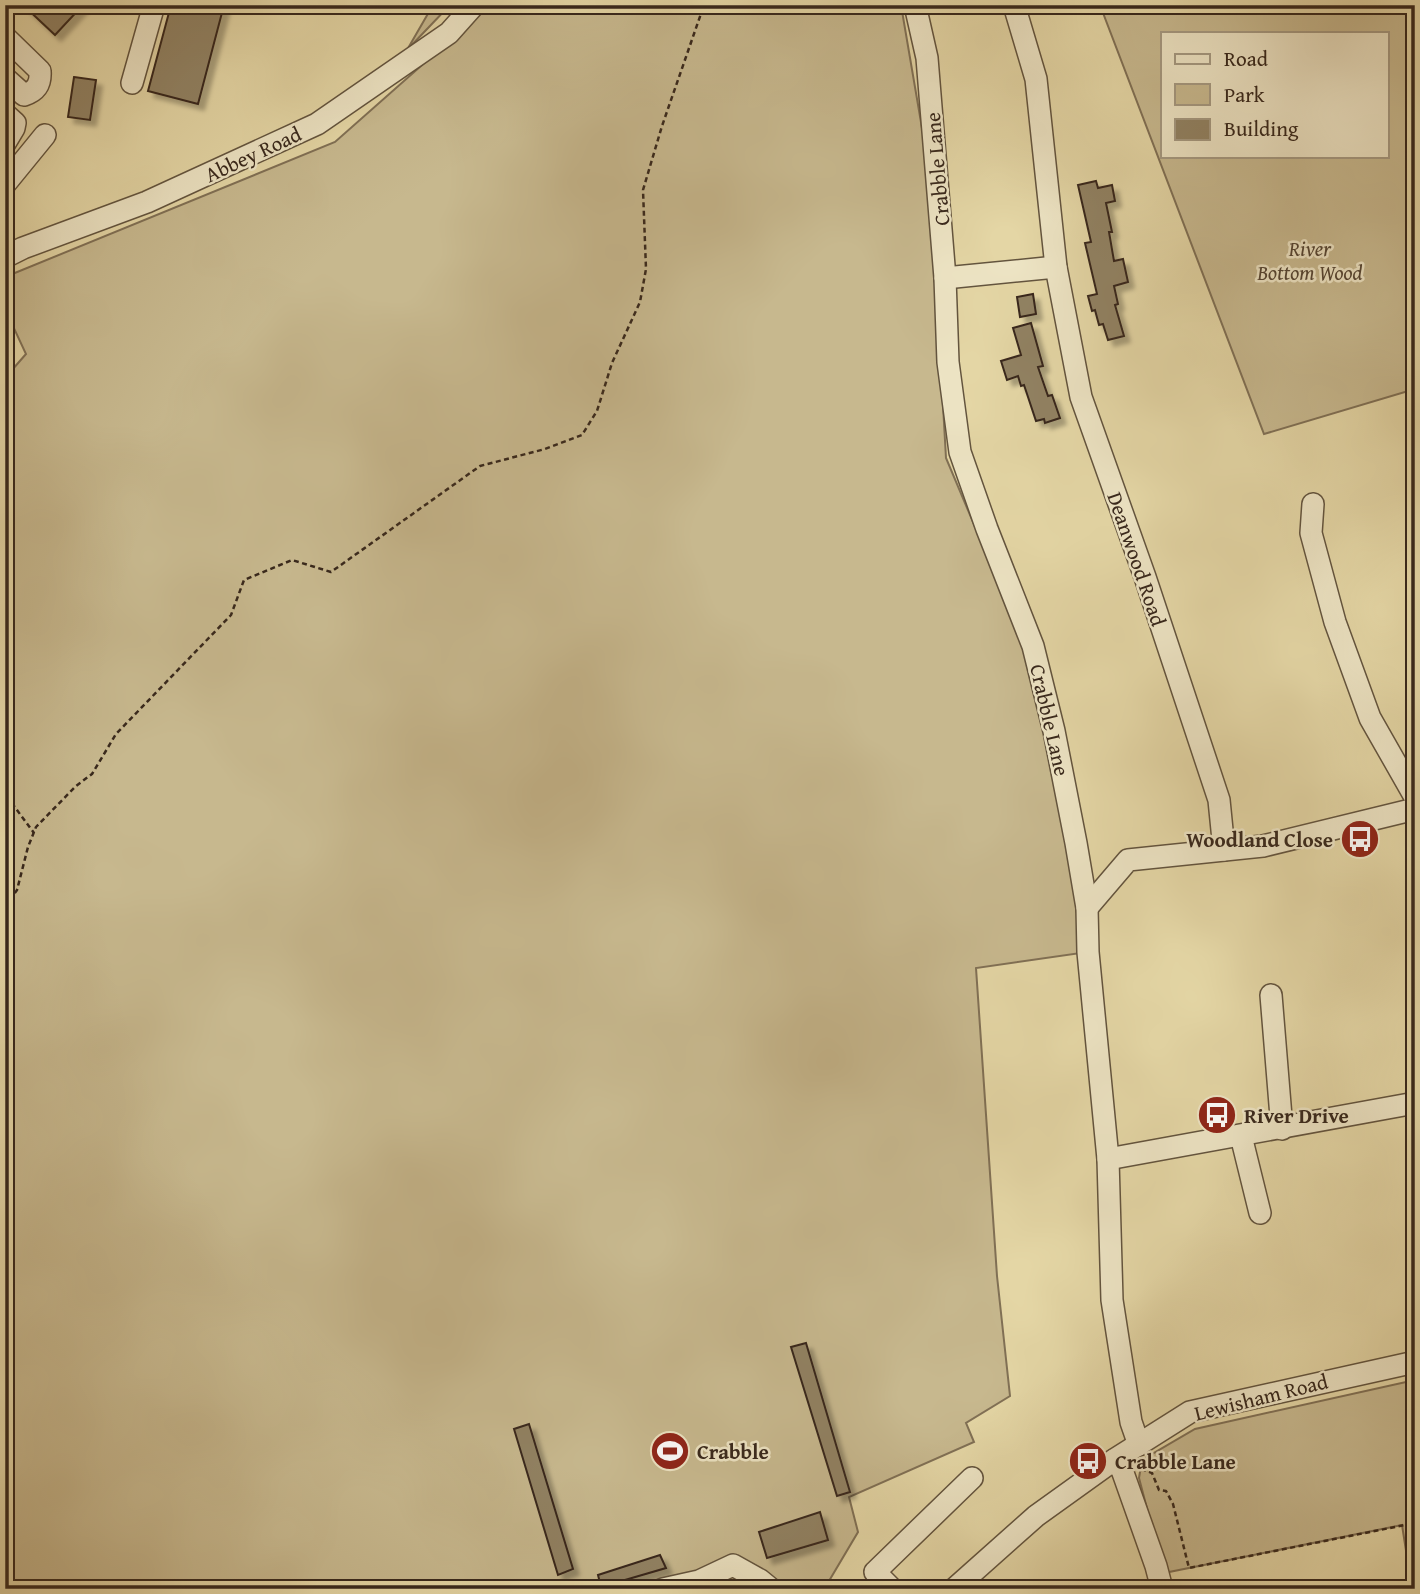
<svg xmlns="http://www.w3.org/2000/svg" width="1420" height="1594" viewBox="0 0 1420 1594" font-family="'Gentium Book Plus',serif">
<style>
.green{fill:#c7b88e;stroke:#807055;stroke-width:2;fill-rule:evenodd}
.building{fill:#918263;stroke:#38281c;stroke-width:2;filter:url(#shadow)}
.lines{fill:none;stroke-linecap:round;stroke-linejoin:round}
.minor-casing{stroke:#63543e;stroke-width:24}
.path{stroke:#38281c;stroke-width:2.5;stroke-dasharray:5 3.5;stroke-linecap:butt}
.minor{stroke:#ede4c4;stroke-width:21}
.labels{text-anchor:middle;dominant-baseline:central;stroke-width:5;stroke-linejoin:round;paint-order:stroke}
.street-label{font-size:21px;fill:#38281c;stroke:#ede4c4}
.park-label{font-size:21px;font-style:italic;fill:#554533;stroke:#ede4c4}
.poi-label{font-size:21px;font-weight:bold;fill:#38281c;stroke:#ede4c4;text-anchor:start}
</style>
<defs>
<filter id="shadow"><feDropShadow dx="6" dy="6" stdDeviation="2" flood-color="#0004"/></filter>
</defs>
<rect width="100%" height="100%" fill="#e4d6a5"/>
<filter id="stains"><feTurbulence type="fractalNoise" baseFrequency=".00286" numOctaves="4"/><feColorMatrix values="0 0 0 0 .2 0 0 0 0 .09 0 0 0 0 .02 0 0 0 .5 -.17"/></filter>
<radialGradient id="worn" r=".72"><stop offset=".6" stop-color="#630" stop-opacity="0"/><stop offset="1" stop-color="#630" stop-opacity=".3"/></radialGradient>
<g class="green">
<polygon points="433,5 450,5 407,50"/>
<polygon points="490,5 901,5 930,175 946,458 1032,662 1088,952 976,968 997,1276 1010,1396 966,1423 974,1442 849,1497 858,1532 829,1581 835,1589 5,1589 5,378 26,354 5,309 5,277 335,142"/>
<path d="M1100 5H1415V389L1264 434ZM1163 33H1387V156H1163Z"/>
<polygon points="1415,1380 1415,1589 1412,1589 1402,1525 1164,1573 1139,1478 1142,1460 1195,1429"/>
</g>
<g class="building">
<polygon points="23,5 83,5 55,35"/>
<polygon points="171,5 224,5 198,104 148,91"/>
<polygon points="74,77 96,80 90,120 68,117"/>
<polygon points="1096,181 1098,188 1112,185 1115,201 1106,203 1112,232 1109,232 1114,261 1123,259 1128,282 1114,286 1118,304 1115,305 1124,336 1108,340 1103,324 1099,325 1095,310 1092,311 1088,296 1097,294 1085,243 1091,242 1078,185"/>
<polygon points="1033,294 1036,314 1020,317 1017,297"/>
<polygon points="1031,323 1043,366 1038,367 1048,396 1052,395 1060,418 1045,423 1044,419 1036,421 1024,385 1021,386 1018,376 1007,380 1001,361 1021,355 1013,328"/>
<polygon points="806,1343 850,1492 837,1496 791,1347"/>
<polygon points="529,1424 573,1569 558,1575 514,1429"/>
<polygon points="820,1512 828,1540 767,1558 759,1532"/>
<polygon points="660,1555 666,1568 601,1587 598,1575"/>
</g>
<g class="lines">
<g class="minor-casing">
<g id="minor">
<polyline points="915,5 927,58 945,278 948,362 960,452 987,529 1033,646 1054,731 1076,843 1087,908 1088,952 1108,1159 1112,1300 1131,1422 1139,1445"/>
<polyline points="1014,5 1036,79 1056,267 1081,397 1145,577 1219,800 1224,850"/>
<path d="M5 37 40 71C41 85 36 91 24 95L5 78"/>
<polyline points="132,83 154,5"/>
<polyline points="5,114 15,123 14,128 5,143"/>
<polyline points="5,184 45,135"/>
<polyline points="5,257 23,248 147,202 317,124 449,33 474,5"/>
<polyline points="945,278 1056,267"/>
<polyline points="1313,504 1311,533 1335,622 1370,718 1415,797"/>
<polyline points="1087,908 1128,860 1263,846 1415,809"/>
<polyline points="1271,995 1282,1129"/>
<polyline points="1241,1136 1260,1213"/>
<polyline points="1108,1159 1415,1103"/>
<polyline points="1114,1460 1122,1470 1156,1566 1162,1589"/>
<polyline points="663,1589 699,1581 733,1565 760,1580 771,1589"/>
<polyline points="892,1589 875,1572 972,1478"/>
<polyline points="954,1589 1036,1516 1114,1460 1190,1412 1415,1362"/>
</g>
</g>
<g class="path">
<polyline points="5,798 11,802 34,833"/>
<polyline points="5,907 17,890 28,847 36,827 76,786 92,774 116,734 231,615 244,580 292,560 331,572 480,466 545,449 582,435 597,411 612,363 640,302 646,269 643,190 662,126 704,5"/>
<polyline points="1141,1469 1152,1473 1159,1490 1166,1491 1173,1504 1189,1568 1415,1523"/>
</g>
<use href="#minor" class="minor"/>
</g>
<defs>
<g id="bus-disc" transform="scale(2.0125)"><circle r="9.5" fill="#8f2418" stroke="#ede4c4"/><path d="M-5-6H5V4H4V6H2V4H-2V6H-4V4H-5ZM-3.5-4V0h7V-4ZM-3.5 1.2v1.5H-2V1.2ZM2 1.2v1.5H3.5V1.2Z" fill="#fff"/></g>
<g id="stadium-disc" transform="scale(2.0125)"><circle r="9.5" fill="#8f2418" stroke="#ede4c4"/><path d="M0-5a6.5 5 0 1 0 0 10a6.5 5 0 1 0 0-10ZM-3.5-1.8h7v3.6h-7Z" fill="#fff"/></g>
</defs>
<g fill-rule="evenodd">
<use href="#bus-disc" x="1360" y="839"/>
<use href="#bus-disc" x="1217" y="1115"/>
<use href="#stadium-disc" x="670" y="1451"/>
<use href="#bus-disc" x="1088" y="1461"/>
</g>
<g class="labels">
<g class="street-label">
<text transform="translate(253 154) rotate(-25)">Abbey Road</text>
<text transform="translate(937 169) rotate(-95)">Crabble Lane</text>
<text transform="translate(1137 559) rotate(71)">Deanwood Road</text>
<text transform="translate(1050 720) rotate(77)">Crabble Lane</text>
<text transform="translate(1261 1397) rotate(-14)">Lewisham Road</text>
</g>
<g class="park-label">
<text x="1310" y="248">River<tspan x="1310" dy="24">Bottom Wood</tspan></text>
</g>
<g class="poi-label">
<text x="1333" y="839" text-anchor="end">Woodland Close</text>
<text x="1244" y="1115">River Drive</text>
<text x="697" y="1451">Crabble</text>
<text x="1115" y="1461">Crabble Lane</text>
</g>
</g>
<rect width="1420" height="1594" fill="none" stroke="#e4d6a5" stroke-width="28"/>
<rect x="7" y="7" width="1406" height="1580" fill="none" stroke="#38281c" stroke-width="3.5"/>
<rect x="14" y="14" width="1392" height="1566" fill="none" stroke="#38281c" stroke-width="2"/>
<rect x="1161" y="32" width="228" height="126" fill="#ede4c4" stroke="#a59981" stroke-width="2"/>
<rect x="1175" y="54" width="35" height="10" fill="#ede4c4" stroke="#a59981" stroke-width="2"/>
<text x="1224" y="66" font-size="21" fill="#38281c">Road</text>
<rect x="1175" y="84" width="35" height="21" fill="#c7b88e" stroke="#a59981" stroke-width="2"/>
<text x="1224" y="102" font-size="21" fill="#38281c">Park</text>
<rect x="1175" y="119" width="35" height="21" fill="#918263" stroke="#a59981" stroke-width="2"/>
<text x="1224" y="136" font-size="21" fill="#38281c">Building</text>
<rect width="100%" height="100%" filter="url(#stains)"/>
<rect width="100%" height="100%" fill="url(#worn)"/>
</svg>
